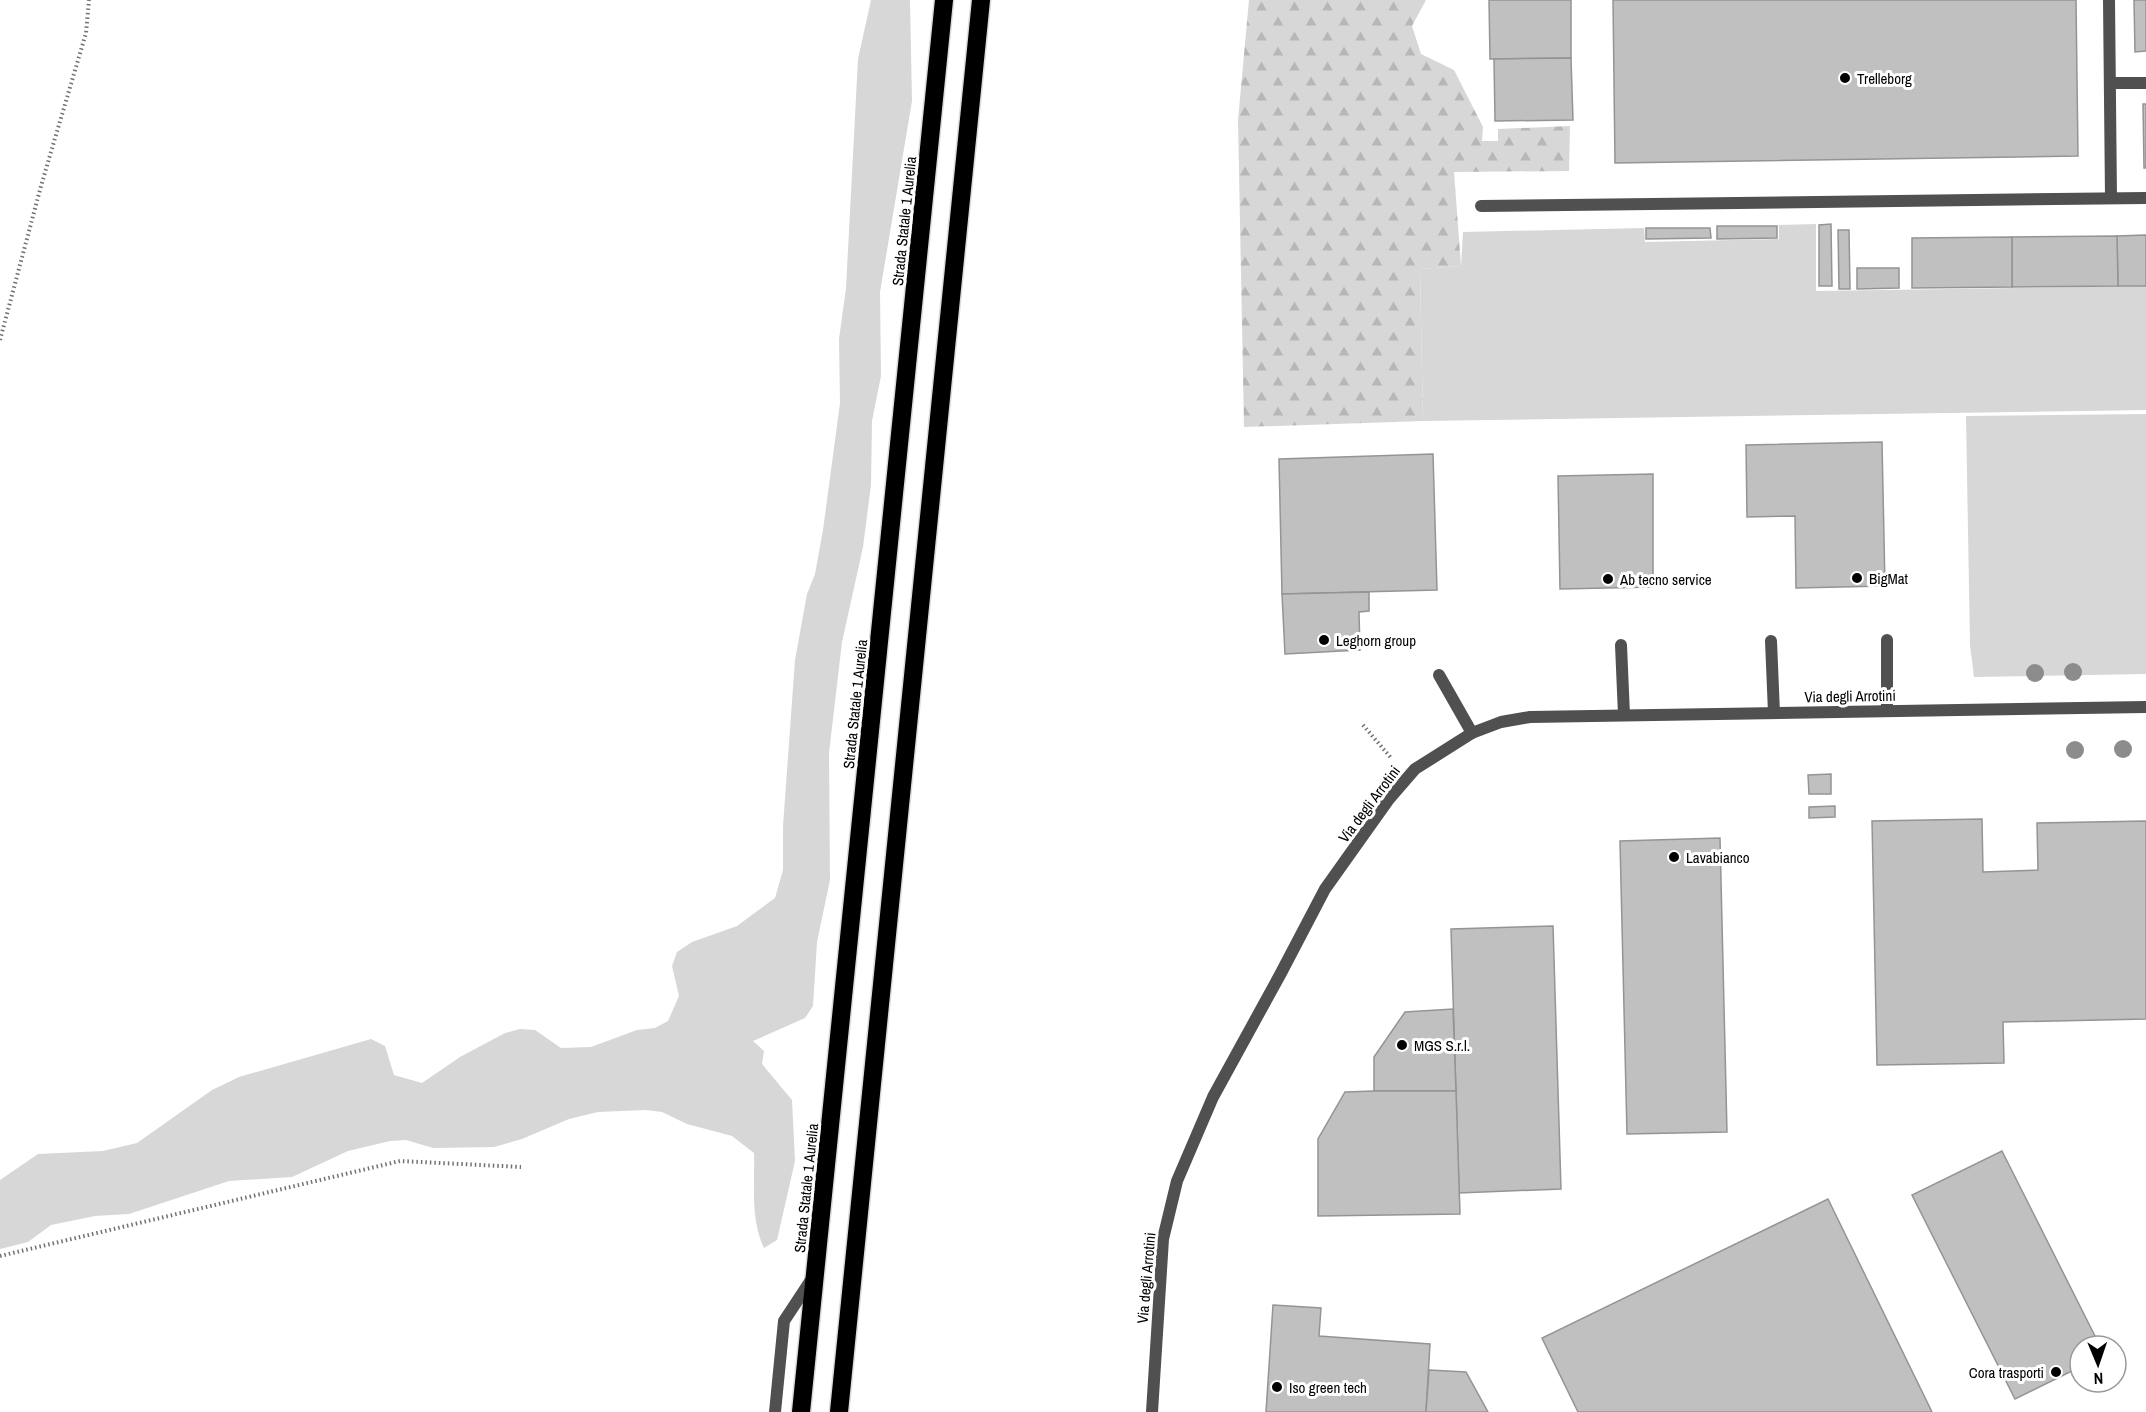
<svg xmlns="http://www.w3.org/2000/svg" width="2146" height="1412" viewBox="0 0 2146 1412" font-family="'Archivo Narrow',sans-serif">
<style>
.grass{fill:#d7d7d7}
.forest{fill:url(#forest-firs)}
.building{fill:#c0c0c0;stroke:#949494;stroke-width:1.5}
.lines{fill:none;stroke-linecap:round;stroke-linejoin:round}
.highway-casing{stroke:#dbdbdb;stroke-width:21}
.path{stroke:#727272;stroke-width:4;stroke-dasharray:1.5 3;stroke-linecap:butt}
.lane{stroke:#505050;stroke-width:12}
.street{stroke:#505050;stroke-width:12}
.highway{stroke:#000;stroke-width:18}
.tree{fill:#8c8c8c}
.poi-dot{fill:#000;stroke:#fff;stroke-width:2}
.labels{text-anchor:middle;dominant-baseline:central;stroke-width:6;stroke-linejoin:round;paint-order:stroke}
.poi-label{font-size:15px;fill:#000;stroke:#fff;text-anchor:start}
.street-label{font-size:15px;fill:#000;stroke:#fff}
</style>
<defs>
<pattern id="forest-firs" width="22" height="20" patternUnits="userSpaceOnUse" patternTransform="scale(1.5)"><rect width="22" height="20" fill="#d7d7d7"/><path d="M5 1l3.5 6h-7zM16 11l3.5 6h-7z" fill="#b7b7b7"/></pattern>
</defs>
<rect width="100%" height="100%" fill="#fff"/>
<g class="grass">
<path d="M871 0H910L912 101 880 292 881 376 872 421 871 485 863 547 842 642 829 753 830 880 817 942 813 1006 805 1018 753 1041 764 1051 762 1064 792 1100 795 1161 777 1240 764 1248C750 1219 755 1184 754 1153L732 1136 687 1124 662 1112 645 1110 598 1112 569 1119 522 1139 494 1147 433 1148 406 1140 390 1141 348 1151 292 1177 229 1181 129 1214 95 1216 51 1225 28 1242 0 1249V1180L38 1154 103 1151 137 1143 212 1090 239 1077 371 1039 385 1046 394 1075 422 1083 460 1057 505 1033 520 1029 535 1030 561 1048 591 1047 637 1030 655 1028 668 1021 679 996 672 966 677 952 692 942 737 926 775 898 783 870V826L795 660 807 594 815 574 823 530 840 403 839 339 846 288 858 59Z"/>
<polygon points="1816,224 1816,291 2146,286 2146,410 1423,421 1420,269 1461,266 1463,232 1644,228 1645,242 1779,239 1779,225"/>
<polygon points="2146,414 2146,674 1974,677 1970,645 1966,416"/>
</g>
<polygon class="forest" points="1249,0 1426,0 1412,26 1421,54 1454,70 1483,127 1482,141 1498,141 1498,129 1570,126 1569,171 1454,172 1461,266 1420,269 1423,421 1244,427 1238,120"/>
<g class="building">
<polygon points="1489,0 1571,0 1571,58 1490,59"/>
<polygon points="1613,0 2076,0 2078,156 1615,163"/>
<polygon points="2134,0 2146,0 2146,51 2135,52"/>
<polygon points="1571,58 1573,120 1495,121 1494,59"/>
<polygon points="2143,104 2146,104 2146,168 2144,168"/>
<polygon points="1831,224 1832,286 1819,286 1819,225"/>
<polygon points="1717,226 1777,226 1777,238 1717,239"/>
<polygon points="1646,228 1710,228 1711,238 1646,239"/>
<polygon points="1838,230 1849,230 1850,289 1839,289"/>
<polygon points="2146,235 2146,286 2118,286 2117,236"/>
<polygon points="2117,236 2118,286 2012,287 2012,237"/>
<polygon points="2012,237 2012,287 1912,288 1912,238"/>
<polygon points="1857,268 1899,268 1899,288 1857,289"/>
<polygon points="1882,442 1885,586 1796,588 1795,516 1747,517 1746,445"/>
<polygon points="1433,454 1437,590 1282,594 1279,459"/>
<polygon points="1653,474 1653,587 1560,589 1558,476"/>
<polygon points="1369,592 1369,611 1359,612 1360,650 1285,654 1282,594"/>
<polygon points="1831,774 1831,794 1809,794 1808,775"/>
<polygon points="1835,806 1835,817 1809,818 1809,807"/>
<polygon points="1982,819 1983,872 2038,870 2037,823 2146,821 2146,1019 2003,1022 2004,1063 1877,1065 1872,821"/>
<polygon points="1720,838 1727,1132 1627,1134 1620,841"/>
<polygon points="1553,926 1561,1189 1459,1193 1451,929"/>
<polygon points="1453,1009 1456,1091 1374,1091 1374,1057 1405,1012"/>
<polygon points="1374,1091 1456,1091 1460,1214 1318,1216 1318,1139 1345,1092"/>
<polygon points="2002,1151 2100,1346 2080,1346 2080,1367 2015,1399 1912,1195"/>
<polygon points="1828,1199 1932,1412 1578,1412 1542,1338"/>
<polygon points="1273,1305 1321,1308 1319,1336 1430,1344 1426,1412 1266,1412"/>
<polygon points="1429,1370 1466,1372 1488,1412 1426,1412"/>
</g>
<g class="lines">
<g class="highway-casing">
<g id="highway">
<polyline points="801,1412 944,0"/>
<polyline points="839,1412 981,0"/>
</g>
</g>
<g class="path">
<polyline points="0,340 41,186 86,33 89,0"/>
<polyline points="1363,725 1392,759"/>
<polyline points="0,1256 400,1161 521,1167"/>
</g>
<g class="lane">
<polyline points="2109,0 2111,198"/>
<polyline points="2110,83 2146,83"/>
<polyline points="1481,206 2146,198"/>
<polyline points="1887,640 1887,711"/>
<polyline points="1771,641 1774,713"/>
<polyline points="1621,645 1624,715"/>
<polyline points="1439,675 1472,733"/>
<polyline points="775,1412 784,1321 813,1277"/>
</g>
<polyline class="street" points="1152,1412 1163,1239 1177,1181 1213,1097 1281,973 1325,889 1389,799 1415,769 1472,733 1501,722 1530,717 2146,707"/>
<use href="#highway" class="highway"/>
</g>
<g class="tree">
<circle cx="2073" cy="672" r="9"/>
<circle cx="2035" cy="673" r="9"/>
<circle cx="2123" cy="749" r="9"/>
<circle cx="2075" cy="750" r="9"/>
</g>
<g class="poi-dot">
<circle cx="1845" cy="78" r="6"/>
<circle cx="1857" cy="578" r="6"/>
<circle cx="1608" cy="579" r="6"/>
<circle cx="1324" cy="640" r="6"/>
<circle cx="1674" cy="857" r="6"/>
<circle cx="1402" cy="1045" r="6"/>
<circle cx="2056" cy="1372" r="6"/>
<circle cx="1277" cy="1387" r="6"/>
</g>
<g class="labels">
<g class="poi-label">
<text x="1857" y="78">Trelleborg</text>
<text x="1869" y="578">BigMat</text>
<text x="1620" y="579">Ab tecno service</text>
<text x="1336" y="640">Leghorn group</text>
<text x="1686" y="857">Lavabianco</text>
<text x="1414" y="1045">MGS S.r.l.</text>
<text x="2044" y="1372" text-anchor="end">Cora trasporti</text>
<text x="1289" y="1387">Iso green tech</text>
</g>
<g class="street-label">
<text transform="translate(904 221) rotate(-84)">Strada Statale 1 Aurelia</text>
<text transform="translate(1850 696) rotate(-1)">Via degli Arrotini</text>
<text transform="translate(855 704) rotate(-84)">Strada Statale 1 Aurelia</text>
<text transform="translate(1369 804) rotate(-53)">Via degli Arrotini</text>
<text transform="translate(806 1188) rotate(-84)">Strada Statale 1 Aurelia</text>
<text transform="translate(1146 1278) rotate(-85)">Via degli Arrotini</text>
</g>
</g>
<g transform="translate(2098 1364) rotate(178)"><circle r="28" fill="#ffffff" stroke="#999999" stroke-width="1.5"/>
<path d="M0-4.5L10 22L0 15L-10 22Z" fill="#000000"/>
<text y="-9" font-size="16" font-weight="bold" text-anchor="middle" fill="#000000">N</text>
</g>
</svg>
